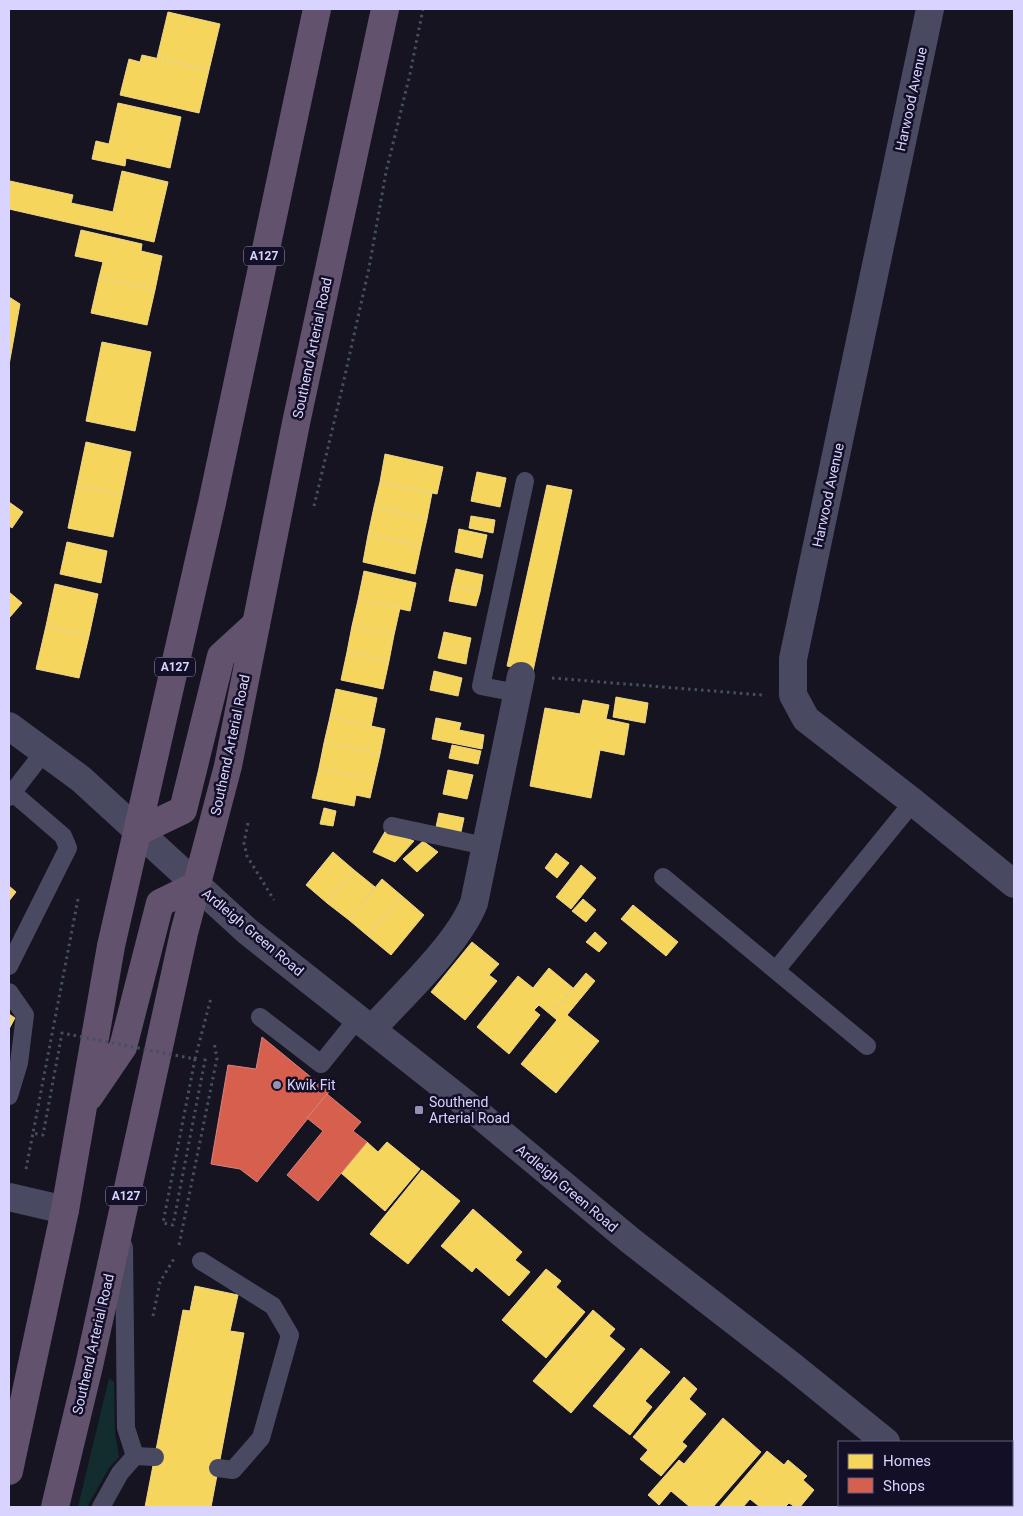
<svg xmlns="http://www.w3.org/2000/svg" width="1023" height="1516" viewBox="0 0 1023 1516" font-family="Roboto,sans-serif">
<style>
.green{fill:#132c2d}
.homes{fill:#f6d55c;stroke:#edd58d}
.shops{fill:#d6604d;stroke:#d78382}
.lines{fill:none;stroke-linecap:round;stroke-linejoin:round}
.path{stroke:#44505f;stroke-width:3;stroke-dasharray:2.5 4;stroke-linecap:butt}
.service{stroke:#4a4962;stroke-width:18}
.minor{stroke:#4a4962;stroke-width:28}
.tertiary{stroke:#4a4962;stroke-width:28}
.trunk{stroke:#62526e;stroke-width:28}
.path-bridge{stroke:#44505f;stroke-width:3;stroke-dasharray:2.5 4;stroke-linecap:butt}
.poi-dot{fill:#9591b1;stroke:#130f26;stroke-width:2}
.labels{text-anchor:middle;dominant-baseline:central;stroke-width:5;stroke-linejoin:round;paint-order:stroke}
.shield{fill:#130f26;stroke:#9e99be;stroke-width:1}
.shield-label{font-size:12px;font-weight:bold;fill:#d9d4ff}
.street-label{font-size:14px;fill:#d9d4ff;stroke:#130f26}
.poi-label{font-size:14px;fill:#d9d4ff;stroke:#130f26;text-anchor:start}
</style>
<rect width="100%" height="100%" fill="#161421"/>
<polygon class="green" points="109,1378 114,1382 115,1433 119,1457 109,1468 87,1507 78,1507"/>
<g class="homes">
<polygon points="168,12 220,24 209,70 157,58"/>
<polygon points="142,55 209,70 199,113 120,95 129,59 140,62"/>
<polygon points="118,103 181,117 170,168 126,158 125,166 92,159 96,141 109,144"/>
<polygon points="122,171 168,182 154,242 9,209 10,181 73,195 71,203 113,212"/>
<polygon points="81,230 142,244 141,251 162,256 155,290 99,278 103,262 75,256"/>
<polygon points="99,278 155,290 147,325 91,313"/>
<polygon points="9,297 20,304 9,365"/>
<polygon points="102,342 151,352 135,431 86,421"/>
<polygon points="86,442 131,452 122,495 77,485"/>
<polygon points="385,454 443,467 437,494 380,482"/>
<polygon points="477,472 506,478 500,507 471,501"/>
<polygon points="380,482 432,493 427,519 374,507"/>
<polygon points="77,485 122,495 113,537 68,528"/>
<polygon points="547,485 572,490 533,671 507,666"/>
<polygon points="9,502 23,512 12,528 9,526"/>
<polygon points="374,507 427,519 421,546 368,535"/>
<polygon points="471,516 495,520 493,533 469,528"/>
<polygon points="459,529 487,535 482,558 455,552"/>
<polygon points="368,535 421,546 415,574 363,562"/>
<polygon points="67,542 107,551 101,583 60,574"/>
<polygon points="456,569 483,575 480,592 452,586"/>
<polygon points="364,571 416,583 410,611 358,600"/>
<polygon points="55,584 98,594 89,636 46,626"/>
<polygon points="452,586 480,592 476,606 449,601"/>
<polygon points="9,592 22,603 10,617 9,616"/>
<polygon points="358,600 400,608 394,635 352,626"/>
<polygon points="46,626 89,636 79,678 36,669"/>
<polygon points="352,626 394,635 389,661 347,652"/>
<polygon points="444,632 471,638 468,652 441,646"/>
<polygon points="441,646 468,652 466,664 438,658"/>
<polygon points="347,652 389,661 383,689 341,680"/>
<polygon points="434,671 462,678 458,696 430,690"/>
<polygon points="336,689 377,698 371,727 330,717"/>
<polygon points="616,697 648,703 645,723 613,717"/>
<polygon points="583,700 609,705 606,719 629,724 624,755 600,750 591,798 530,786 545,708 580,714"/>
<polygon points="330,717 385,729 380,754 324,743"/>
<polygon points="436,718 461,723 459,730 484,735 482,749 432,739"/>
<polygon points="324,743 380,754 374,780 319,768"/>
<polygon points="452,745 481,751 478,764 449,758"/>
<polygon points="319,768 374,780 370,798 356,795 354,806 312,798"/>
<polygon points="448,770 473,775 467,799 443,794"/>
<polygon points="324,808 336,811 333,826 320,824"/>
<polygon points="439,813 464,818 461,832 436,827"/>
<polygon points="386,830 414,841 395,862 373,852"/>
<polygon points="423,841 438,852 417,872 403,859"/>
<polygon points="333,852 354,870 327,903 306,885"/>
<polygon points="556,853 569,863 557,878 545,868"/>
<polygon points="581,865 596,878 571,909 556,897"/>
<polygon points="354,870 375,887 349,920 327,903"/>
<polygon points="382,879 402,896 368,936 349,920"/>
<polygon points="9,886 16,892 9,901"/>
<polygon points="402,896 424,915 391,955 368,936"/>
<polygon points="583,899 596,910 586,922 572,911"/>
<polygon points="633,905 678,942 666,956 621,919"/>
<polygon points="595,932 607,943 599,952 586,942"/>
<polygon points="472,942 499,964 489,975 497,981 465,1020 431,992"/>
<polygon points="549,968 573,988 551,1015 539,1005 534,1010 540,1015 509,1054 477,1027 518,976 533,988"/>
<polygon points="586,973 595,981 567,1015 599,1041 556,1093 521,1064 557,1020 551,1015"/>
<polygon points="9,1014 15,1018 9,1029"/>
<polygon points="367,1142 378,1152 387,1142 420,1169 385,1211 341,1173"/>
<polygon points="422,1170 460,1201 408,1264 370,1234"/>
<polygon points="473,1209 522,1252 515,1260 530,1272 509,1296 476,1267 472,1272 441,1246"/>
<polygon points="546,1269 561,1281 556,1287 585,1312 546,1358 502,1320"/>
<polygon points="195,1286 238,1295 230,1331 244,1333 211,1507 145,1507 183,1310 190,1311"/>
<polygon points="593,1310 615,1329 609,1336 625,1349 571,1413 533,1381"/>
<polygon points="641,1348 670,1372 645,1401 652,1407 630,1435 593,1406"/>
<polygon points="684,1377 697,1389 689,1399 706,1414 682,1442 687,1446 661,1476 640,1459 648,1450 633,1437"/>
<polygon points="723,1418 761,1452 713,1507 690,1507 671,1491 659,1505 648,1495 679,1460 684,1464"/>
<polygon points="767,1451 784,1465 788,1460 807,1476 803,1480 814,1490 800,1507 795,1507 789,1503 785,1507 760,1507 750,1499 743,1507 719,1507"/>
</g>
<g class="shops">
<polygon points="262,1037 329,1092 257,1182 240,1169 211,1164 228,1065 256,1069"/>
<polygon points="327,1094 361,1122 353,1131 367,1142 318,1201 287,1175 323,1131 307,1118"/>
</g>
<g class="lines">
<g class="path">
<polyline points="314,506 341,393 369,268 386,172 410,74 423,9"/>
<polyline points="552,678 762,695"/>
<polyline points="248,823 244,843 247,856 274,900"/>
<polyline points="195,1059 211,998"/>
<polyline points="26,1169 33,1133"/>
<polyline points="179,1245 217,1058 214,1042"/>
<polyline points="153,1316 160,1282 175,1257"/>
</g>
<g class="service">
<polyline points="517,693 481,686 525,481"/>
<polyline points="9,797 43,753"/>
<polyline points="392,826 485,846"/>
<polyline points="663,877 867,1046"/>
<polyline points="9,966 68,848 63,836 13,793"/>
<polyline points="776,970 913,802"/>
<polyline points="9,992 25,1015 19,1063 9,1096"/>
<polyline points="260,1017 321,1064 358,1018"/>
<polyline points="124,1247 126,1428 135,1456"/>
<polyline points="201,1261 273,1306 290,1335 261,1438 233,1470 218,1468"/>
<polyline points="135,1456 155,1457"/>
<polyline points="101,1507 120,1473 135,1456"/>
</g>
<g class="minor">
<polyline points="930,9 793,659 793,695 806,719 913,802 1014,884"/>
<path d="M372 1029C403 995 458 944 474 903L521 676"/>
<polyline points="9,1197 65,1210"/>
<polyline points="916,1507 919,1505"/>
</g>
<g class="tertiary">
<polyline points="9,726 81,779 247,931 476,1112 631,1241 791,1365 886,1442"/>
<polyline points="988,1505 1007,1507"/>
</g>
<g class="trunk">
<polyline points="139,831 183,810 221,656 256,624"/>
<polyline points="89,1097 123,1047 160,903 197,885"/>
<polyline points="9,1471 65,1210 111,946 212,503 317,9"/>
<polyline points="55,1507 89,1366 184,933 228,766 296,423 385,9"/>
</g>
<polyline class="path-bridge" points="78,899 33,1133 43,1135 62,1033 195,1059 163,1223 173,1225 206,1055"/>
</g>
<g class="poi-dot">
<circle cx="277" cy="1085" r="5"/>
<rect x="414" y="1105" width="10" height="10" rx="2.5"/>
</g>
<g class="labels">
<g class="shield">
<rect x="244" y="246.5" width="40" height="19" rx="4"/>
<rect x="155" y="657.5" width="40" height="19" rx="4"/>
<rect x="106" y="1186.5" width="40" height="19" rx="4"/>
</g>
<g class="shield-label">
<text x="264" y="256">A127</text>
<text x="175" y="667">A127</text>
<text x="126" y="1196">A127</text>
</g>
<g class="street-label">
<text transform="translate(911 99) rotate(-78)">Harwood Avenue</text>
<text transform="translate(312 348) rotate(-78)">Southend Arterial Road</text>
<text transform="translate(828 495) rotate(-78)">Harwood Avenue</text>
<text transform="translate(230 745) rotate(-78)">Southend Arterial Road</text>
<text transform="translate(253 932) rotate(40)">Ardleigh Green Road</text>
<text transform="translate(567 1188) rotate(40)">Ardleigh Green Road</text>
<text transform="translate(93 1344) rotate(-77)">Southend Arterial Road</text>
</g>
<g class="poi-label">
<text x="287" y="1085">Kwik Fit</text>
<text x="429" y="1102">Southend<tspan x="429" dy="16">Arterial Road</tspan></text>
</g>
</g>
<rect width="1023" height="1516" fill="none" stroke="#d9d4ff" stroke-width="20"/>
<rect x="838" y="1441" width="175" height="65" fill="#130f26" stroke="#625e7d"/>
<rect x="848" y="1454" width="25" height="15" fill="#f6d55c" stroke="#625e7d"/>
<text x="883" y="1466" font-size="15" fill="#d9d4ff">Homes</text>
<rect x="848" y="1478" width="25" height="15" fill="#d6604d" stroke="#625e7d"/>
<text x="883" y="1491" font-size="15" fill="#d9d4ff">Shops</text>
</svg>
